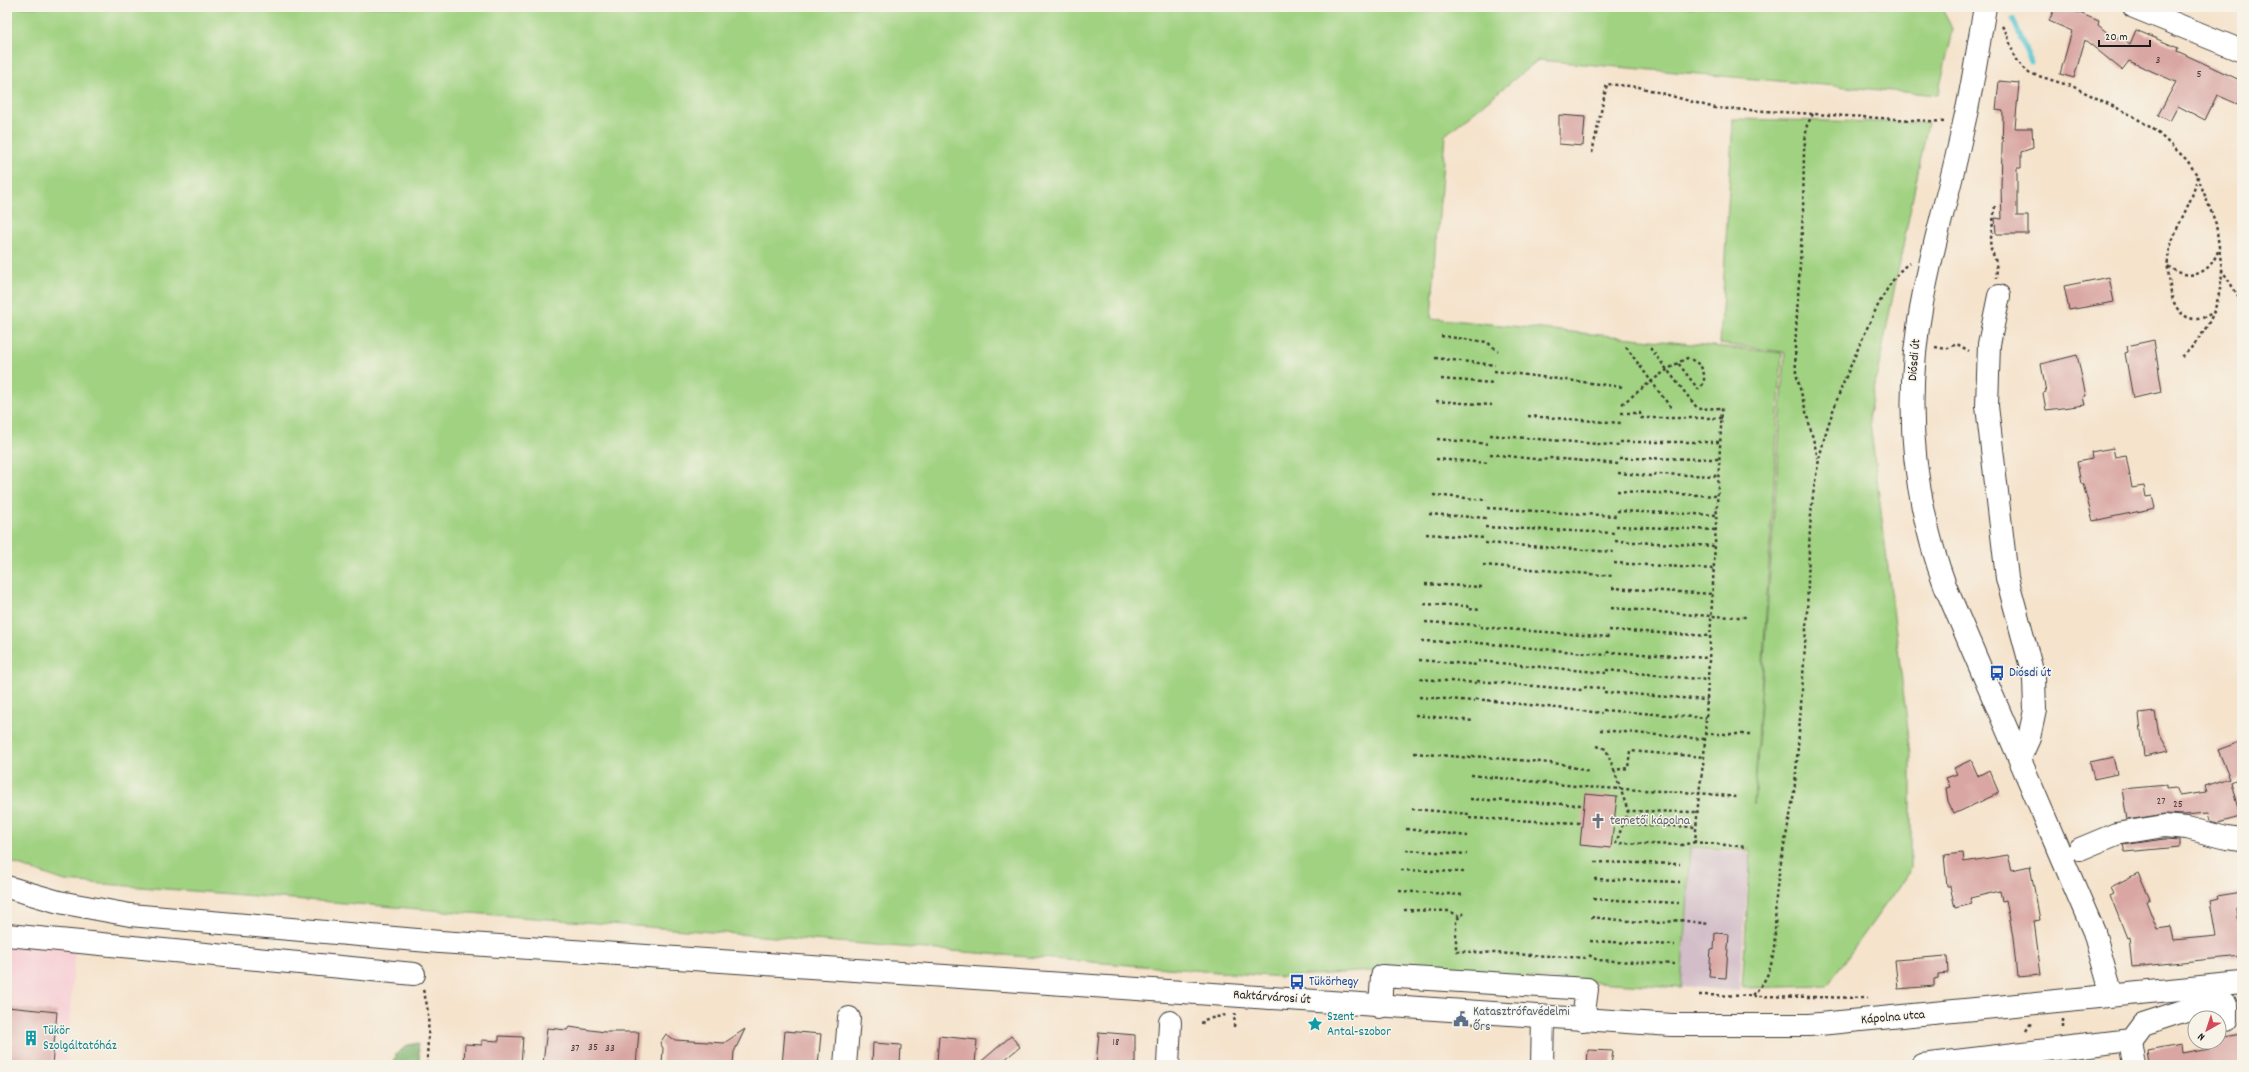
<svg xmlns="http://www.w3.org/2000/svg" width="2249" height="1072" viewBox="0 0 2249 1072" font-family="Dekko,sans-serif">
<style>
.built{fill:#f7cfd5}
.industrial{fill:#d2bdc8}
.green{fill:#a0d281;stroke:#5e774e}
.forest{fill:#80b46f;stroke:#4e6846}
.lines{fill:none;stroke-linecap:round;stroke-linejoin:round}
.stream{stroke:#5ac7d1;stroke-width:5}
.building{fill:#d9a6a3}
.minor-casing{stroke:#3d3a36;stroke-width:24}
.major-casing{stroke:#3d3a36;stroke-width:24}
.path{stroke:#3d3a36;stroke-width:2.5;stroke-dasharray:3 3;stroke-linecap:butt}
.minor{stroke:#fff;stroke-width:22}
.major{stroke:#fff;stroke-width:22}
.labels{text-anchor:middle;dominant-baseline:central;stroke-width:3;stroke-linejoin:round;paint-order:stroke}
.number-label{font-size:11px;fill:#4b3e3e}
.street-label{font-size:13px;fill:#1c1c1c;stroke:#f7f3e8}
.transit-label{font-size:13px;fill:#164399;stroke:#f7f3e8;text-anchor:start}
.worship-label{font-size:13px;fill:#5b616d;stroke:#f7f3e8;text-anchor:start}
.service-label{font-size:13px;fill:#4e5e75;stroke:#f7f3e8;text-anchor:start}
.culture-label{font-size:13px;fill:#0d838f;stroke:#f7f3e8;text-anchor:start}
</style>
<rect width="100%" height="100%" fill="#f7f3e8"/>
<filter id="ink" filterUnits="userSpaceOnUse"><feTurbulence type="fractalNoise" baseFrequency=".025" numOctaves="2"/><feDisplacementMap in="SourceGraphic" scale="8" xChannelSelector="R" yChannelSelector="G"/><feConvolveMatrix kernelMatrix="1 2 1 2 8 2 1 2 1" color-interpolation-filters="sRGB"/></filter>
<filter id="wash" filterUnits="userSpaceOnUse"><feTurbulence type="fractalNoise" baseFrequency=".012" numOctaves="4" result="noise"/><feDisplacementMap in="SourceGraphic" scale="16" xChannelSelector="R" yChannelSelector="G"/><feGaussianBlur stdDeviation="0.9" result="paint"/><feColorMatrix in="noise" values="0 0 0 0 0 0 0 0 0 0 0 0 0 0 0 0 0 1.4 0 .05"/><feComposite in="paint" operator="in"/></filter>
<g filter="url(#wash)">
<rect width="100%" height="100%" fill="#f5e3cc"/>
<polygon class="built" points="7,943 75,949 66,1065 7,1065"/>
<polygon class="industrial" points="1690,848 1750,853 1739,991 1681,986"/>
<polygon class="green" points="7,7 1941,7 1953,30 1938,95 1538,60 1445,135 1431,318 1782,353 1754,805 1785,352 1720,344 1733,119 1928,123 1869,414 1911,754 1911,869 1827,986 1742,988 1751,851 1690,847 1681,987 1389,970 1281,977 65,881 7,861"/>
<polygon class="forest" points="418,1043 420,1065 394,1065 396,1054 408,1045"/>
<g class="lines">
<g class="stream">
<polyline points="2010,7 2010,9"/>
<polyline points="2013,19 2031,63"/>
</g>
</g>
<g id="blocks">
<g class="building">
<polygon points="2055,7 2064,7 2099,21 2098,25 2116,40 2120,36 2130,44 2136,30 2178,48 2177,51 2242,81 2242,106 2217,95 2205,120 2178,106 2170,121 2158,115 2176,82 2129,61 2122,70 2085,40 2074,78 2060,74 2072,31 2049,21"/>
<polygon points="1999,81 2019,83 2015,128 2032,128 2033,148 2021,152 2021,168 2017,168 2017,216 2028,216 2028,234 1996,234 1995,218 2002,219 2001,188 2003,111 1996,110"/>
<polygon points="1559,115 1585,117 1583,146 1559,144"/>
<polygon points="2109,277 2114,302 2069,310 2064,286"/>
<polygon points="2154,340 2162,392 2133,398 2125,353 2128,352 2127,346"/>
<polygon points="2077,355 2086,396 2083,397 2085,405 2046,410 2043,393 2046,392 2041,364"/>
<polygon points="2113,448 2115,457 2126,455 2132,488 2144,486 2146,497 2152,496 2155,508 2093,521 2083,484 2081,484 2077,462 2092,459 2091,452"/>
<polygon points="2155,712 2159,734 2169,751 2144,756 2139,714"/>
<polygon points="2242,741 2242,777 2231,782 2240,817 2218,823 2210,821 2208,813 2184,815 2165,814 2127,820 2122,789 2167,785 2167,788 2175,787 2179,796 2207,792 2205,786 2230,778 2218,750"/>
<polygon points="2113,757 2117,774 2094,779 2090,762"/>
<polygon points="1971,760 1978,776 1989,770 1999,793 1954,814 1948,801 1946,788 1950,787 1946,778 1957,774 1954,768"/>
<polygon points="1585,794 1617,797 1611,848 1580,845"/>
<polygon points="2164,839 2180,840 2180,847 2125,852 2123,845"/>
<polygon points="1963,853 1964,862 2008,855 2012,870 2030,866 2040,920 2034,921 2041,975 2017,977 2013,937 2006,900 2002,901 2000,891 1970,898 1972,904 1955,908 1950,886 1947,886 1944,855"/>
<polygon points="2138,873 2150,899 2146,901 2157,929 2171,927 2174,940 2216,936 2210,901 2218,899 2217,896 2242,892 2242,907 2237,907 2242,956 2132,967 2129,937 2127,938 2110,895 2114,893 2111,887"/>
<polygon points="1715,933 1729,934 1726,978 1709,977 1711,949 1714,950"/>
<polygon points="1947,956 1948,973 1938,974 1938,978 1934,979 1934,986 1898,989 1895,960"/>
<polygon points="7,1007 57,1012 52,1065 7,1064"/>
<polygon points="569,1027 605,1032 639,1032 636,1065 543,1064 547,1028 567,1030"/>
<polygon points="745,1029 734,1052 733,1065 662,1065 663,1048 660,1043 666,1034 675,1040 724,1043"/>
<polygon points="785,1031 821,1034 818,1065 782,1065"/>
<polygon points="1099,1032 1135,1035 1135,1065 1096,1065"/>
<polygon points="2242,1034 2242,1065 2150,1065 2148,1050 2181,1044 2182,1053 2209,1048 2208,1042 2219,1042 2219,1038"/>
<polygon points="499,1036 523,1037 521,1065 464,1065 465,1044 482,1045 482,1040 499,1041"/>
<polygon points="939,1036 977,1040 975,1065 951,1065 951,1063 937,1061"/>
<polygon points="1011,1036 1020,1047 998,1065 977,1065"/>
<polygon points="873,1043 901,1045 900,1065 872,1065"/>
<polygon points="1588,1050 1613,1051 1611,1065 1587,1065"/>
</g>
</g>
</g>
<g filter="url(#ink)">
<use href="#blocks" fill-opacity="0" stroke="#3d3a36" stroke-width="1"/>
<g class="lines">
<g class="minor-casing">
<g id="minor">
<path d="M1985 7C1978 46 1973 85 1964 123 1952 183 1933 242 1922 303 1904 400 1912 497 1946 588L2094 932 2112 995"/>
<polyline points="2134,7 2242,51"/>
<polyline points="1999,296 1989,344 1987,406 2007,578 2034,678 2035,710 2029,738 2020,758"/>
<polyline points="2080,849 2116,834 2164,826 2187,828 2226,838 2242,840"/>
<polyline points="7,935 414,974"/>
<polyline points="1380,1007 1382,976 1587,989 1583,1020"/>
<polyline points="2131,1040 2135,1065"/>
<polyline points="845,1065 849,1018"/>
<polyline points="1168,1065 1170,1022"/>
<polyline points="1542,1065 1543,1017"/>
<polyline points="1922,1065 2131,1040 2143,1024 2186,1010 2226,1005 2226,1020"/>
</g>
</g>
<g class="major-casing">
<polyline id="major" points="7,887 59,902 130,915 440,942 1672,1025 1809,1025 2242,983"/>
</g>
<g class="path">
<polyline points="2002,26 2007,34 2015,59 2029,73 2074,87 2133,116 2156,131 2187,160 2197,175 2216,224 2222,270 2242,302"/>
<polyline points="1813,114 1807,125 1804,150 1803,214 1795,347 1796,373 1818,458"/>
<polyline points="1592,153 1607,84 1639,87 1715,108 1946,122"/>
<path d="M2197 176C2194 203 2174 226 2169 253 2166 264 2169 275 2170 286 2171 298 2176 312 2187 317 2198 322 2206 317 2215 311"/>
<polyline points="1995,206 1990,246 1996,262 1997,278"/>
<path d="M2168 266C2190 283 2211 274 2219 248"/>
<polyline points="1441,336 1487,342 1498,351"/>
<polyline points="1626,347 1671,408"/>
<polyline points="1935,347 1946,349 1957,344 1969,351"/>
<polyline points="1650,348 1698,409 1722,408 1704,757 1699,793 1737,797"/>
<path d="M2182 357C2208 333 2220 306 2222 271"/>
<polyline points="1435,358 1495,365"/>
<polyline points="1494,371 1623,387"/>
<polyline points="1441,379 1494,383"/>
<polyline points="1436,401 1492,405"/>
<path d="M1622 404C1643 388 1664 370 1687 358 1700 362 1707 371 1703 384L1698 389 1678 363"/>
<polyline points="1621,413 1640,413 1641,418 1722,418"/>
<polyline points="1528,416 1621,423"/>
<polyline points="1490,435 1620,446"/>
<polyline points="1437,439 1490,444"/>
<polyline points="1620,442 1721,442"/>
<polyline points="1490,454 1543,460 1551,458 1619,464"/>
<polyline points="1619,458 1720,459"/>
<polyline points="1436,459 1489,463"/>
<polyline points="1618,473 1651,476 1656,474 1719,476"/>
<polyline points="1617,491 1718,496"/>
<polyline points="1433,495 1487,500"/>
<polyline points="1487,508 1616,516"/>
<polyline points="1617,511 1717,515"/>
<polyline points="1429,514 1486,518"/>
<polyline points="1616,526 1716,530"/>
<polyline points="1485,527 1615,533"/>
<polyline points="1426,534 1485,538"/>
<polyline points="1615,541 1715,546"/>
<polyline points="1485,543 1614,552"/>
<polyline points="1614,563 1714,569"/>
<polyline points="1483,565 1613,576"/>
<polyline points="1425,584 1482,587"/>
<polyline points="1612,588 1713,594"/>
<polyline points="1424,604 1467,606 1468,609 1481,610"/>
<path d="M1611 608C1656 611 1701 617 1746 617"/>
<polyline points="1425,622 1480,625"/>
<polyline points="1480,627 1609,637"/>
<polyline points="1609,630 1711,636"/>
<polyline points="1421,641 1479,643 1607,655"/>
<polyline points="1607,652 1709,658"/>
<polyline points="1419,660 1478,665"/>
<polyline points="1478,661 1606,673"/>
<polyline points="1606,670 1708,680"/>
<polyline points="1420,679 1477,683"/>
<polyline points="1477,681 1580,690 1586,687 1604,688"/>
<polyline points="1604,692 1707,700"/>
<polyline points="1419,697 1475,701"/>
<polyline points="1476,699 1602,713"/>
<polyline points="1603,710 1706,718"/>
<polyline points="1415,715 1474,721"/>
<polyline points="1600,730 1704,739"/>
<polyline points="1705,734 1750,734"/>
<polyline points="1597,746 1606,749 1614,770 1628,768 1630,751 1704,757"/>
<polyline points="1414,753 1472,758"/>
<polyline points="1472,756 1562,764 1589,772"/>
<polyline points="1614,770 1628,811 1697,812"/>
<polyline points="1471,775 1585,787 1699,793 1695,842 1747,847"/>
<polyline points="1470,799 1581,805"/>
<polyline points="1412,809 1469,814"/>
<polyline points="1469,818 1580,823"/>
<polyline points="1623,824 1628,811"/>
<polyline points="1406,829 1468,836"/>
<polyline points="1695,842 1682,845 1616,843 1623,824 1696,827"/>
<polyline points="1406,850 1467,854"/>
<polyline points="1595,862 1680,864"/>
<polyline points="1401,870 1466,872"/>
<polyline points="1594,879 1680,882"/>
<polyline points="1399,891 1465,895"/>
<polyline points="1593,899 1679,903"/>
<polyline points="1404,910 1449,911 1459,916"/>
<polyline points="1464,913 1456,920 1456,951 1588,958"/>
<polyline points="1591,917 1639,922 1661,923 1679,920 1709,924"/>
<polyline points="1590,941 1675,945"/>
<polyline points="1589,955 1597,960 1674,964"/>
<path d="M423 990C432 1016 427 1039 427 1065"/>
<polyline points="1699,995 1868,998"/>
<path d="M1752 995C1783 970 1772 923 1777 887 1782 849 1793 811 1796 773 1800 719 1804 666 1807 612 1809 565 1808 517 1817 470 1826 421 1845 378 1865 333 1872 316 1894 270 1910 263"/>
<polyline points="2063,1019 2063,1030"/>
<polyline points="1202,1024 1203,1020 1226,1015"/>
<polyline points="1234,1027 1235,1013"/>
<polyline points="2026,1031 2031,1023"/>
</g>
<use href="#minor" class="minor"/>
<use href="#major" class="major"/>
</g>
</g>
<defs>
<g id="bus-bare" transform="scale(1.2)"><path d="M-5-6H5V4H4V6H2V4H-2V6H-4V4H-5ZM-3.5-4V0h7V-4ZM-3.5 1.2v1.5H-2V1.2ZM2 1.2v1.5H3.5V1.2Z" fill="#1a4fb4" stroke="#f7f3e8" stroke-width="2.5" paint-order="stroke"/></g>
<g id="church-bare" transform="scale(1.2)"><path d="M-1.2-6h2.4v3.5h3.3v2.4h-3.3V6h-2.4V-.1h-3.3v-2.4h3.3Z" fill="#6b7280" stroke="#f7f3e8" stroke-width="2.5" paint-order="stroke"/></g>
<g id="civic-bare" transform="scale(1.2)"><path d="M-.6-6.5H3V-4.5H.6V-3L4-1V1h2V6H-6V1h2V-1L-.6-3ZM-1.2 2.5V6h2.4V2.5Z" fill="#5c6f8a" stroke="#f7f3e8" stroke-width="2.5" paint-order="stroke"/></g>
<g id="sight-bare" transform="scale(1.2)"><path d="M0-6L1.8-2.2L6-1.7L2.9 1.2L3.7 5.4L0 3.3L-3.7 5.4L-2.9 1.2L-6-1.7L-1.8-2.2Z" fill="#0f9aa8" stroke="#f7f3e8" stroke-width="2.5" paint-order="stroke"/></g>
<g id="building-bare" transform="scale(1.2)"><path d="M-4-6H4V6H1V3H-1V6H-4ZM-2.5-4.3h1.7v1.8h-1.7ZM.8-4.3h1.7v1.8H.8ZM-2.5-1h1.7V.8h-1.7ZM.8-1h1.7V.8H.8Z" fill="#0f9aa8" stroke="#f7f3e8" stroke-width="2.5" paint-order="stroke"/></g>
</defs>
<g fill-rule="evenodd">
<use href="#bus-bare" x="1997" y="673"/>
<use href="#church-bare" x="1598" y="821"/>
<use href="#bus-bare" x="1297" y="982"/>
<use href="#civic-bare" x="1461" y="1019"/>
<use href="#sight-bare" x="1315" y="1024"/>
<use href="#building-bare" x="31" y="1038"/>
</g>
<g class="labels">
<g class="number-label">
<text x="2158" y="61">3</text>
<text x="2199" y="75">5</text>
<text x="2161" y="802">27</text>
<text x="2178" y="805">25</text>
<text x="1116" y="1043">18</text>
<text x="593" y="1048">35</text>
<text x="575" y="1049">37</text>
<text x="610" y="1049">33</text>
</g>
<g class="street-label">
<text transform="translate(1915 360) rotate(-85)">Diósdi út</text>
<text transform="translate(1272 998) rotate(4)">Raktárvárosi út</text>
<text transform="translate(1893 1018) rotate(-5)">Kápolna utca</text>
</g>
<g class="transit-label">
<text x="2009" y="673">Diósdi út</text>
<text x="1309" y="982">Tükörhegy</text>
</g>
<g class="worship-label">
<text x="1610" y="821">temetői kápolna</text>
</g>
<g class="service-label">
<text x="1473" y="1012">Katasztrófavédelmi<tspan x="1473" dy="15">Őrs</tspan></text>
</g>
<g class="culture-label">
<text x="1327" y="1017">Szent<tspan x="1327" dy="15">Antal-szobor</tspan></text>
<text x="43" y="1031">Tükör<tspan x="43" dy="15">Szolgáltatóház</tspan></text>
</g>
</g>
<rect width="2249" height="1072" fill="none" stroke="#f7f3e8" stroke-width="24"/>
<g transform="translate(2207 1030) rotate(219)"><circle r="19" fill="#f7f3e8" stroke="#9f9d96"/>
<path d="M0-3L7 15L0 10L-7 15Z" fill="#d1495b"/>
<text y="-6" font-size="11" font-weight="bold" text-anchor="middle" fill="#1c1c1c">N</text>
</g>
<path d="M2099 40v6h51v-6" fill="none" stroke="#1c1c1c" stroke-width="2"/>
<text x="2105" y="40" font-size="12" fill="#1c1c1c" stroke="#f7f3e8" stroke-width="3" paint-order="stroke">20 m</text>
</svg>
